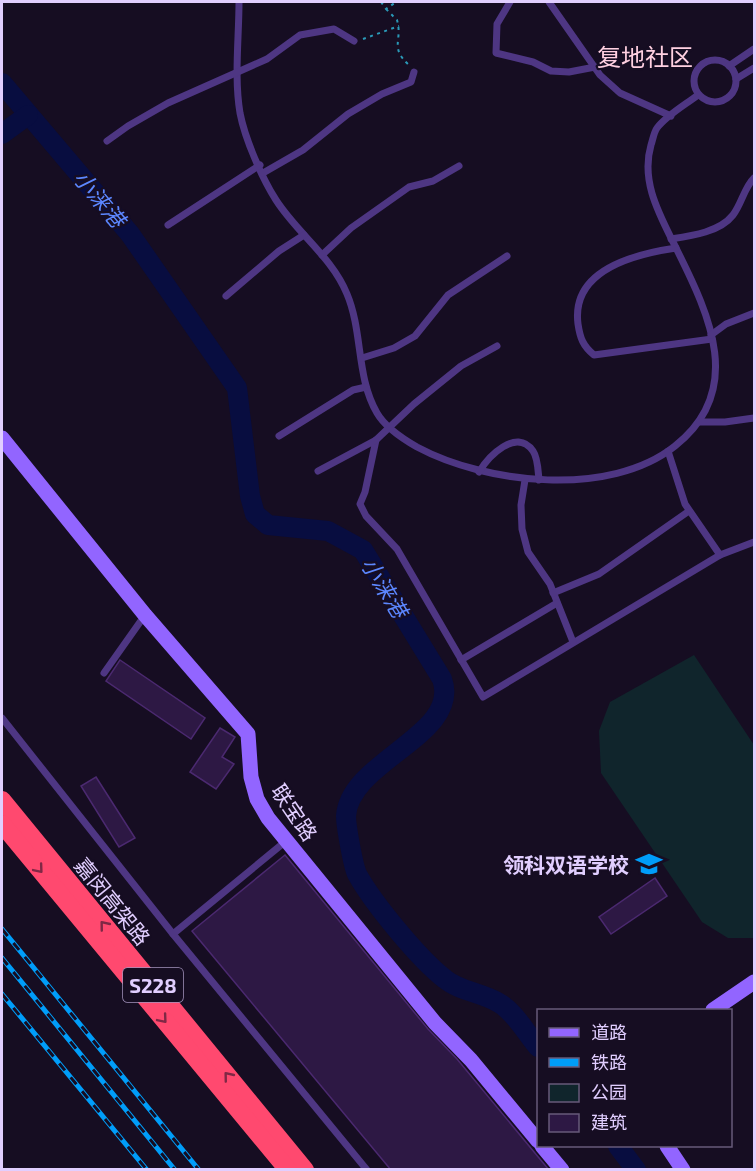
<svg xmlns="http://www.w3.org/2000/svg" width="756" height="1171" viewBox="0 0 756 1171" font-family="'Exo 2','Noto Sans SC',sans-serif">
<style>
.green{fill:#10252c}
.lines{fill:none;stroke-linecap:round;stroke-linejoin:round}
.river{stroke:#080d40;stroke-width:20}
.building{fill:#2d1844;stroke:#4b2970;stroke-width:1.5}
.path{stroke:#2a99b7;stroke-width:2;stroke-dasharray:3 4.5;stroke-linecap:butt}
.lane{stroke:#4e3683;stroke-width:7}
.secondary{stroke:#9265ff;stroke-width:15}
.highway{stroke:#ff496f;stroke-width:18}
.rail-casing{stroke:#009df9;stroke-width:5}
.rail{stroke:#160d22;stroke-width:3;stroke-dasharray:9;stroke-linecap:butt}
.oneway{stroke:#7f2845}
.labels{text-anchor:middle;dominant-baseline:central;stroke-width:4.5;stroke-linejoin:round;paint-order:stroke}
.shield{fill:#160d22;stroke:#a494bd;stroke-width:1.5}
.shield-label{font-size:20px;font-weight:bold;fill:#e1ceff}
.street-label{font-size:21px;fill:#e1ceff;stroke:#160d22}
.poi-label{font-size:21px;font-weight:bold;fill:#e1ceff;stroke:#160d22;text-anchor:end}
.water-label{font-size:22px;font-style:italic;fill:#5c87ff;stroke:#160d22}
.quarter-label{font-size:24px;fill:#ffd0e1;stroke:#160d22}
</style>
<rect width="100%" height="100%" fill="#160d22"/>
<polygon class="green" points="694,655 754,745 754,938 728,938 702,922 601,773 599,731 610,702"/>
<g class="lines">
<g class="river">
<path d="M2 83 130 234 237 388 250 496 255 514 268 525 328 531 363 550 442 679C462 735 350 760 346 816 346 826 353 865 357 874 373 903 419 959 445 979 459 991 483 993 499 1003 514 1011 527 1034 538 1047"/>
<polyline points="2,134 28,115"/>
<polyline points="618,1146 636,1170"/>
</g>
</g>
<g class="building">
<polygon points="120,660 205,718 191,739 106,681"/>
<polygon points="220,728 235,737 222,757 234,764 216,789 190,772"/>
<polygon points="96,777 135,838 119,847 81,786"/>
<polygon points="285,855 428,1029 457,1059 549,1170 391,1170 192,931"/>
<polygon points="655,878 667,896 611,934 599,917"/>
</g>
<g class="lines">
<g class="path">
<polyline points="381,2 386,9 396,2"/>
<path d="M386 9 397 20C403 41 389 47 409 65"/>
<polyline points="363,39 399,26"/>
</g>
<g class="lane">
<path d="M239 2C239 38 234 77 240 113 245 139 262 178 276 200 297 233 332 257 347 294 363 332 356 377 377 413 385 427 403 439 417 447 486 484 610 498 675 446 745 391 710 316 677 250 661 217 640 183 651 145 653 139 654 132 657 128 667 115 685 105 698 95"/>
<polyline points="510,2 497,24 496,53 533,62 551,71 569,72 595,67"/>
<polyline points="549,2 600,75 620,93 671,116"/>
<circle cx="715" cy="81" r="21"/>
<polyline points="729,66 754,49"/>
<polyline points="736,79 754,68"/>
<polyline points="107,141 128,126 168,103 267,59 300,35 334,29 354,41"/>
<polyline points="263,173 303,150 348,114 382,94 411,82 414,72"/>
<polyline points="168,225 260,165"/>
<path d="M671 239C691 236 720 232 733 215 742 203 744 188 754 178"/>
<path d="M676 248C635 254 571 270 578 324 580 338 583 346 594 355L712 339"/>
<polyline points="322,255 351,228 409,187 433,181 459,166"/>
<polyline points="226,296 279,251 304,235"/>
<polyline points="711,335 726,324 754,313"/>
<polyline points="362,358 394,348 415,336 448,295 507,256"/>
<polyline points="700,422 725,422 754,418"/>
<polyline points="279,436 353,390 366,387"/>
<polyline points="376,440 365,492 360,504 366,516 397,549 483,697 720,555 754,542"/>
<polyline points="668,451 685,504 720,555"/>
<polyline points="318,471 376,440 414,404 461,366 497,346"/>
<path d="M479 472C488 457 516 427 533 451 538 458 538 471 539 480"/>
<polyline points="525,480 521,505 522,529 528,552 550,584 573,642"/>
<polyline points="553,593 599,574 689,511"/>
<polyline points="461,660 557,603"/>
<polyline points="104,673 145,615"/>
<polyline points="2,718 173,934 367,1170"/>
<polyline points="173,934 286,841"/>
</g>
<g class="secondary">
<polyline points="2,438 145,615 248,734 251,777 257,799 268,818 435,1023 471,1060 538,1141"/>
<polyline points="713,1010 754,982"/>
<polyline points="542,1146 562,1170"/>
<polyline points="667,1146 683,1170"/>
</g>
<g class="highway">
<polyline points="2,800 305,1170"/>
<polyline points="2,824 288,1170"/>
</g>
<g class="rail-casing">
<g id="rail">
<polyline points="2,929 199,1170"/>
<polyline points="2,958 175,1170"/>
<polyline points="2,994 147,1170"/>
</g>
</g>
<use href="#rail" class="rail"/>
</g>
<defs><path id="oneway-chevron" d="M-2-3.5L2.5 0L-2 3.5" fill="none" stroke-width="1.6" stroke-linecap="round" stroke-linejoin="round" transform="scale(1.5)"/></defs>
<g class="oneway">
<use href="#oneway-chevron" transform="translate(39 869) rotate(50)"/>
<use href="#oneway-chevron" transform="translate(104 925) rotate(-129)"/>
<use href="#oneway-chevron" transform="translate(163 1019) rotate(50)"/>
<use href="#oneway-chevron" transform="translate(228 1076) rotate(-129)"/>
</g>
<defs>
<g id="school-bare" transform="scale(2.07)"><path d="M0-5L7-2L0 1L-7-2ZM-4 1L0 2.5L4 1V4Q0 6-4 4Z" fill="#009df9" stroke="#160d22" stroke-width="2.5" paint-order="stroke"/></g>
</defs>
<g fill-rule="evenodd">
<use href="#school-bare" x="649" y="864"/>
</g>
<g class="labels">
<rect class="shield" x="123" y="968" width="60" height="34" rx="4.5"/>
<g class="shield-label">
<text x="153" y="985">S228</text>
</g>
<g class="street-label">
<text transform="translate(295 812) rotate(56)">联宝路</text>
<text transform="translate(113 901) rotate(51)">嘉闵高架路</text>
</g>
<g class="poi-label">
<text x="629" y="864">领科双语学校</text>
</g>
<g class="water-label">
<text transform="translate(100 198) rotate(50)">小涞港</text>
<text transform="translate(385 587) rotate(58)">小涞港</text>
</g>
<g class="quarter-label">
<text x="645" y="56">复地社区</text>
</g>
</g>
<rect width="756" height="1171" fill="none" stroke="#e1ceff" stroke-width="6"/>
<rect x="537" y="1009" width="195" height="138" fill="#160d22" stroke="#675a7a" stroke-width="1.5"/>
<rect x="549" y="1028" width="30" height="9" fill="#9265ff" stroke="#675a7a" stroke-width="1.5"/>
<text x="591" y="1039" font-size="18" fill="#e1ceff">道路</text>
<rect x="549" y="1058" width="30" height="9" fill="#009df9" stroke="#675a7a" stroke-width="1.5"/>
<text x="591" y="1069" font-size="18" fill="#e1ceff">铁路</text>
<rect x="549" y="1084" width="30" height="18" fill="#10252c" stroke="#675a7a" stroke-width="1.5"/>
<text x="591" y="1099" font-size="18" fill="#e1ceff">公园</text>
<rect x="549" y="1114" width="30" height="18" fill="#2d1844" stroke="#675a7a" stroke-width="1.5"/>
<text x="591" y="1129" font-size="18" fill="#e1ceff">建筑</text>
</svg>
